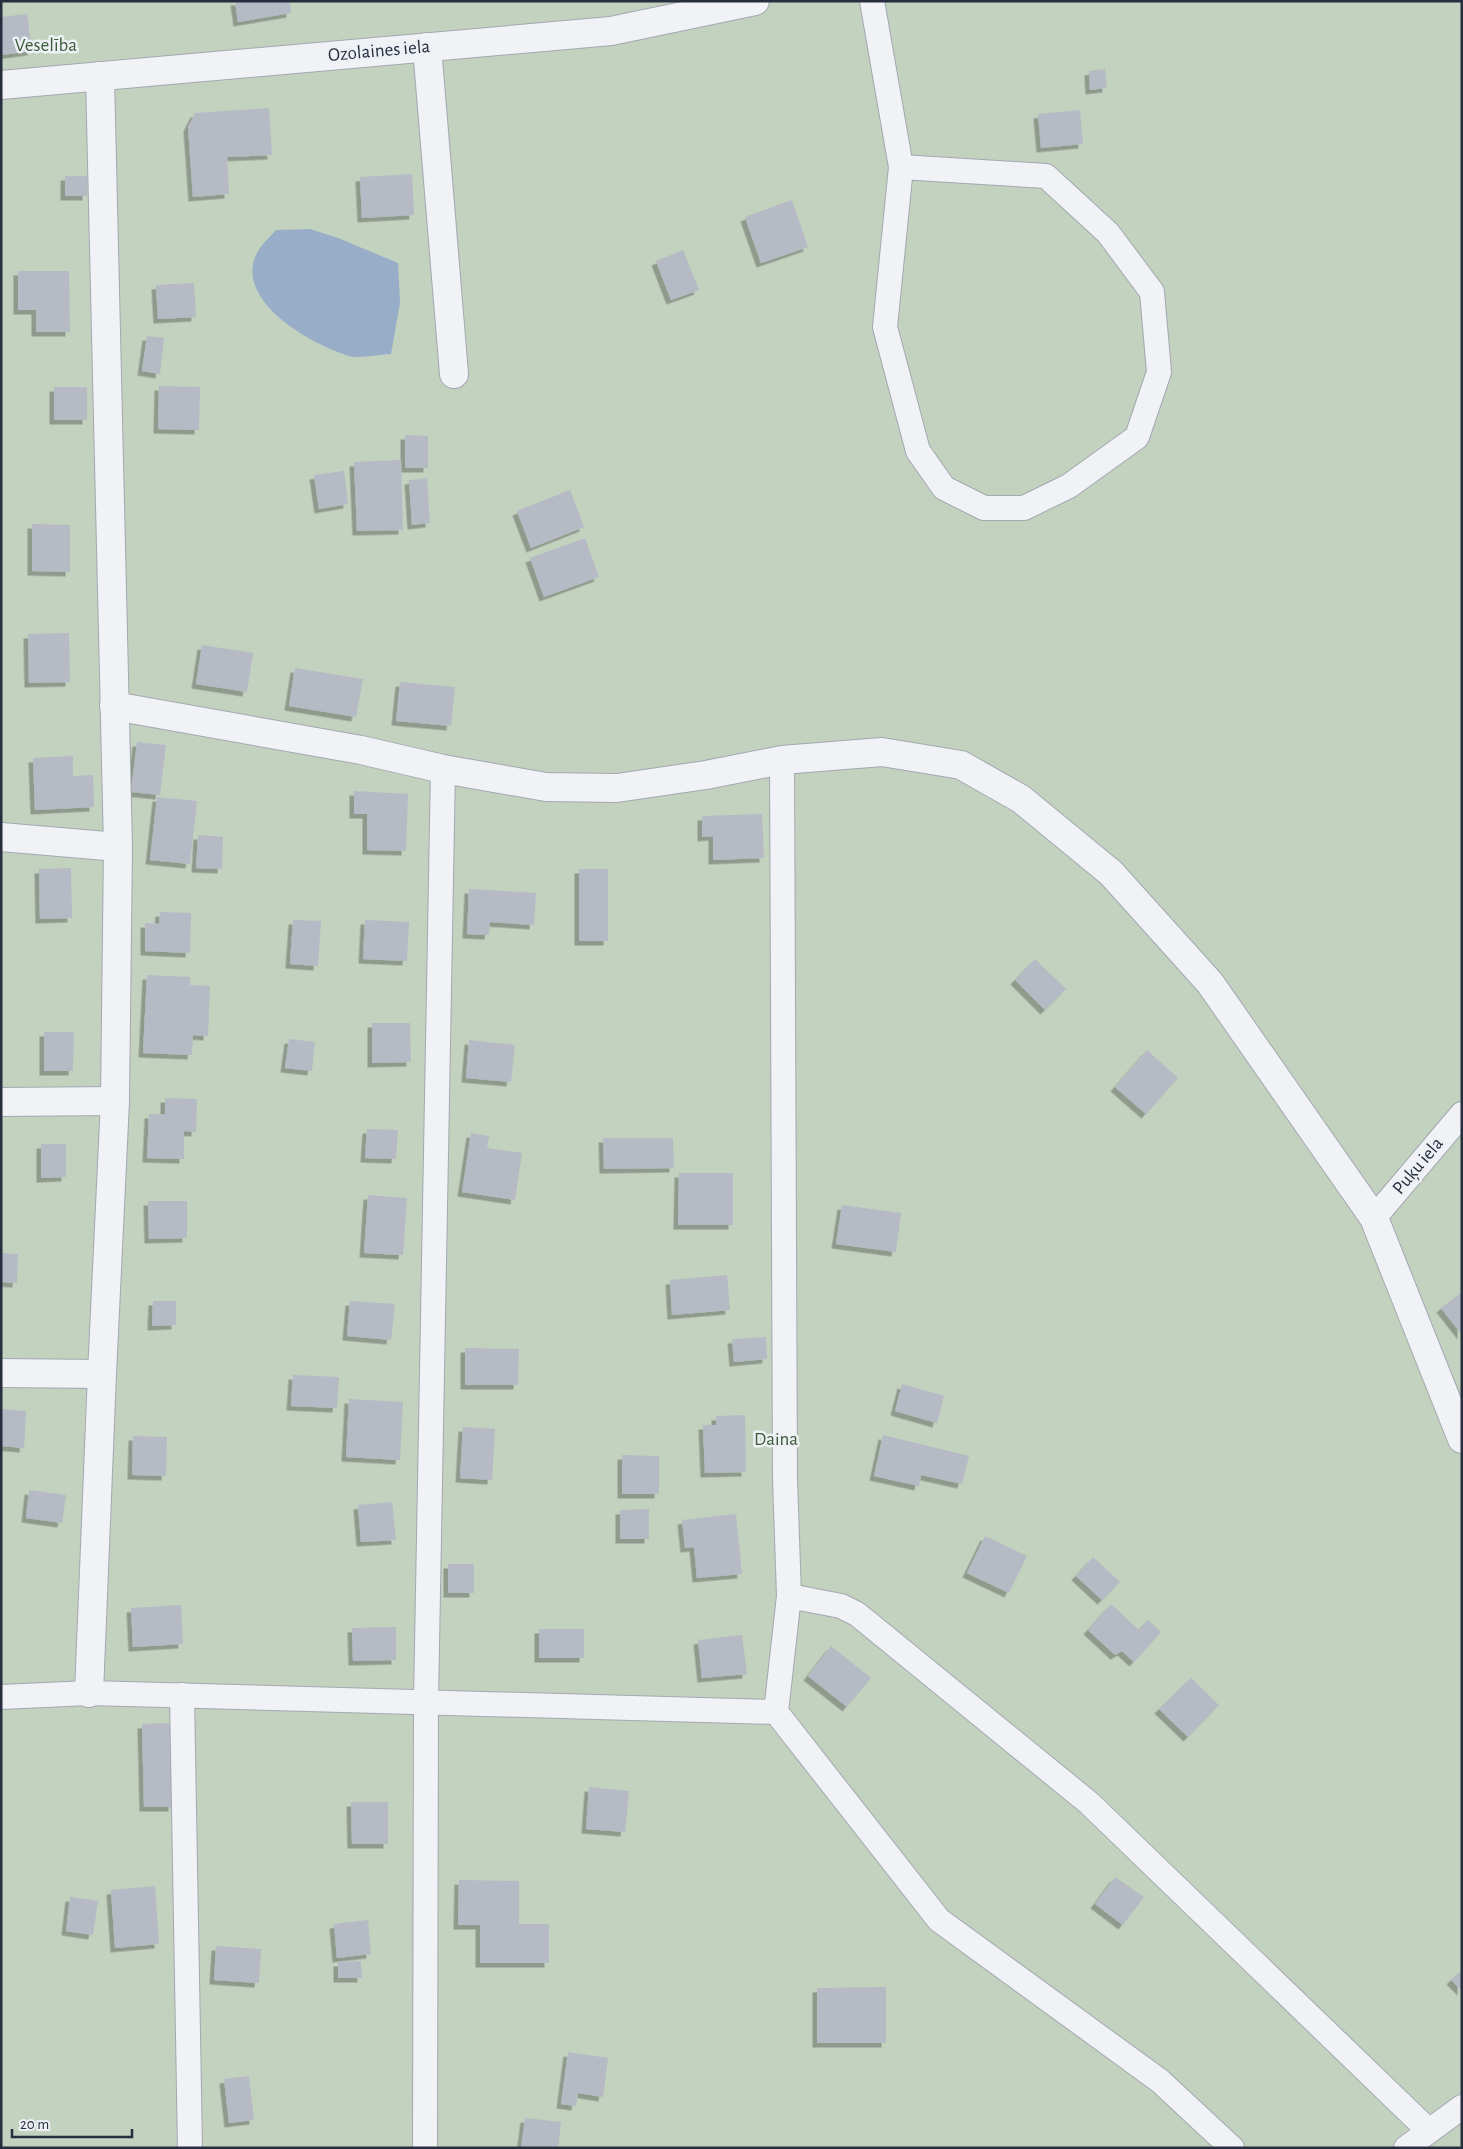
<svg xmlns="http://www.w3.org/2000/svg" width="1463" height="2149" viewBox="0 0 1463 2149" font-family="'Alegreya Sans',sans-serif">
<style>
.green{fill:#c3d1bf}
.water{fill:#98adc8}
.building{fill:#b5bac4;filter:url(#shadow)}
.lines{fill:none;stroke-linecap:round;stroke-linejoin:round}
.lane-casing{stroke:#a3a8b1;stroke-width:26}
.street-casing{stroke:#a3a8b1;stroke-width:30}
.lane{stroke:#f0f2f6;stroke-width:24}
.street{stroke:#f0f2f6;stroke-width:28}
.labels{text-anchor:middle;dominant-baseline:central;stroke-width:5;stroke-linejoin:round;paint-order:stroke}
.park-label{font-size:19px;fill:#3a5934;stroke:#edf0f5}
.street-label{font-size:19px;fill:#272e3e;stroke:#edf0f5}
</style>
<defs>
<filter id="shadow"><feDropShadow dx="-4.5" dy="4.5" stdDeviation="0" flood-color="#0004"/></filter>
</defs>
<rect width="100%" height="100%" fill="#dee1e7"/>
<rect class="green" x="1" y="1" width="1461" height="2147"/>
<path class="water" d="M310 229 338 238 398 263 400 303 391 354C379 354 361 359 349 356 315 346 245 308 253 264 256 249 267 240 276 230Z"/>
<g class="building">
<polygon points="235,1 290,1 291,13 238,22"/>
<polygon points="27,14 32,51 1,55 1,17"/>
<polygon points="1105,69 1107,88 1090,90 1089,71"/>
<polygon points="269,108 272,155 227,157 229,194 193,197 188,127 195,113"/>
<polygon points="1080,110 1083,144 1041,148 1038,114"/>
<polygon points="412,174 414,215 362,218 360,177"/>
<rect x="65" y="176" width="22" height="20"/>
<polygon points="792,200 808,247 761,263 745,217"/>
<polygon points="683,250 699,290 671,300 656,261"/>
<polygon points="18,271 69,271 70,332 36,332 36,310 18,310"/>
<polygon points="194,283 196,317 158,319 156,285"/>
<polygon points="147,336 164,338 160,374 142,371"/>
<polygon points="159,386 200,387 199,430 158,429"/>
<rect x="54" y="387" width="33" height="33"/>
<polygon points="405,435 428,436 428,468 405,468"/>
<polygon points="401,460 403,530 357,531 354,462"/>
<polygon points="344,471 348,504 319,509 314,475"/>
<polygon points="427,478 430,523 412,525 409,480"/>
<polygon points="570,490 584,527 531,548 517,511"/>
<polygon points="32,524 70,525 70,572 32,571"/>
<polygon points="585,538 599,577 544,597 530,558"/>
<polygon points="69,633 70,682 29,683 28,634"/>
<polygon points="202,645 253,653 247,692 196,684"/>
<polygon points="295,668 363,679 356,717 289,706"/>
<polygon points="400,682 455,687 451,726 396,721"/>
<polygon points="137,742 166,745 160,795 131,792"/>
<polygon points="73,756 73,776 93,775 94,807 35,810 33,758"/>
<polygon points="354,791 408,794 406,851 367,850 367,814 354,814"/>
<polygon points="157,797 197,801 190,864 150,860"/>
<polygon points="762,814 764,858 713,860 713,836 702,837 702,816"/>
<polygon points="198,835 223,837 222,869 196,868"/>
<polygon points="71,868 72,918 40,919 39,869"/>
<rect x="579" y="869" width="29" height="72"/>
<polygon points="469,889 536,893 534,925 490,922 489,935 467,934"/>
<polygon points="160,912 191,913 190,953 145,951 145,923 159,924"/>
<polygon points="293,920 321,921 318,966 290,964"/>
<polygon points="365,920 409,922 407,961 363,959"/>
<polygon points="1035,959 1066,989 1045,1010 1015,980"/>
<polygon points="147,975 190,977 190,985 210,986 208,1036 193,1035 192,1055 143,1053"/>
<polygon points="372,1023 410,1023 411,1062 372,1063"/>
<polygon points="44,1032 74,1032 73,1071 44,1071"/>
<polygon points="289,1039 315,1042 312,1071 285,1068"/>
<polygon points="469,1040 515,1045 511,1082 466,1078"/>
<polygon points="1147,1050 1178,1078 1146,1114 1115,1087"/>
<polygon points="165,1098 197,1099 196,1132 184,1131 184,1159 147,1158 149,1114 165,1114"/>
<polygon points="367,1129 398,1130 396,1159 365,1158"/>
<polygon points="471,1133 489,1136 487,1148 522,1153 515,1200 462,1192"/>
<polygon points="603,1138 673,1138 674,1168 604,1169"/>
<polygon points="41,1144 66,1144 66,1177 41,1178"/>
<polygon points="679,1173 733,1173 733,1225 678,1225"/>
<polygon points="368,1195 407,1198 403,1255 364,1253"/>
<polygon points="148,1201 187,1201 187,1238 149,1239"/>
<polygon points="842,1205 901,1213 896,1252 836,1244"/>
<polygon points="1,1253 18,1254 17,1283 1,1282"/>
<polygon points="727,1275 730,1310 672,1315 670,1280"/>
<polygon points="1462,1292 1462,1335 1441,1308"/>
<polygon points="153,1301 176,1301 176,1325 152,1326"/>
<polygon points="350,1301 395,1304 391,1340 347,1336"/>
<polygon points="766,1337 767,1359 734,1362 732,1339"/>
<polygon points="465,1348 519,1349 518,1385 465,1385"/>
<polygon points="293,1375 339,1377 337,1408 291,1406"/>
<polygon points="902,1384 944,1396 937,1423 895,1411"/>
<polygon points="349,1399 403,1402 400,1460 346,1457"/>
<polygon points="1,1409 26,1411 24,1448 1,1446"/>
<polygon points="745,1415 746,1472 705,1473 703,1425 716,1425 716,1416"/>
<polygon points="463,1427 495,1429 492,1480 460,1478"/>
<polygon points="883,1435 969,1456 962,1484 921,1475 919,1486 874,1476"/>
<polygon points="133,1436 167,1437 166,1476 132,1475"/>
<polygon points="622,1455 659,1456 659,1494 622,1494"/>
<polygon points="29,1490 66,1495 62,1523 26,1518"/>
<polygon points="392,1502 396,1540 361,1542 358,1505"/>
<polygon points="649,1509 649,1539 620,1539 620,1510"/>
<polygon points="736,1514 742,1574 697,1578 694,1547 685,1548 682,1520"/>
<polygon points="985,1536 1027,1556 1009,1593 967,1573"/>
<polygon points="1093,1557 1120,1582 1102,1600 1076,1576"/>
<rect x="448" y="1564" width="26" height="29"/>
<polygon points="1111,1604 1139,1630 1148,1620 1161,1632 1134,1662 1122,1651 1115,1655 1088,1630"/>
<polygon points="181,1605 183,1644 133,1647 131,1608"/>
<polygon points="396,1627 396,1660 353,1661 352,1628"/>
<rect x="539" y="1629" width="45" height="29"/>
<polygon points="742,1635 747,1674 702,1678 698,1640"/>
<polygon points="831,1646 871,1678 847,1707 808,1676"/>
<polygon points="1191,1678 1219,1705 1188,1737 1159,1709"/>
<polygon points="171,1723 173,1807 144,1807 142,1724"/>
<polygon points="589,1787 629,1791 625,1832 586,1829"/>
<polygon points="351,1802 388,1802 388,1844 352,1844"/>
<polygon points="1115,1877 1144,1897 1123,1925 1095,1904"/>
<polygon points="459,1880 519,1881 519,1924 549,1924 549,1963 480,1963 480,1925 458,1925"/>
<polygon points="155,1886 159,1944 115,1948 111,1890"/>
<polygon points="70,1897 98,1901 93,1935 66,1931"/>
<polygon points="368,1920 371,1954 337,1958 334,1924"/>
<polygon points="216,1946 261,1949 259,1983 214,1980"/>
<polygon points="361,1961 362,1978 338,1978 338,1962"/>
<polygon points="1462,1970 1462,1991 1451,1980"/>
<polygon points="886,1987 886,2043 817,2043 817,1988"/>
<polygon points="568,2052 608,2058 603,2097 578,2093 576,2106 561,2104"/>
<polygon points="249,2076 254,2120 229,2123 224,2079"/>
<polygon points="525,2118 561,2122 558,2148 521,2148"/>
</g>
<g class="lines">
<g class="lane-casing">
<g id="lane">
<polyline points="872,1 901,167 885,327 918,451 944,488 984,508 1024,508 1069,486 1137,437 1159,372 1152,292 1108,233 1046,176 901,167"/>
<polyline points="782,760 785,1479 789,1596 776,1712 939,1920 1160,2081 1232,2148"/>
<polyline points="1374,1218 1462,1114"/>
<polyline points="789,1596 841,1606 857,1614 1089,1803 1429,2131"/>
<polyline points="182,1695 190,2148"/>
<polyline points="1,1697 89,1693 776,1712"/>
<polyline points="425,2148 426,1701 443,769"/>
<polyline points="1406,2148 1462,2107"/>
</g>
</g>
<g class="street-casing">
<g id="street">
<polyline points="427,47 454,374"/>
<polyline points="1,85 611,31 755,1"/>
<polyline points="114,706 361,750 443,769 546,787 617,788 706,775 782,760 882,752 961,765 1021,799 1111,873 1210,983 1374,1218 1462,1439"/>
<polyline points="1,837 118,847"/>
<polyline points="1,1102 115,1101"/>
<polyline points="1,1373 102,1374"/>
<polyline points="89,1693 102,1374 115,1101 118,847 100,76"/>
</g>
</g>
<use href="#lane" class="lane"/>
<use href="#street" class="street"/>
</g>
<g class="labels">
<g class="park-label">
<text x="46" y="45">Veselība</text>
<text x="776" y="1439">Daina</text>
</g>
<g class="street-label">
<text transform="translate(379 51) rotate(-5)">Ozolaines iela</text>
<text transform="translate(1418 1166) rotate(-50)">Puķu iela</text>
</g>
</g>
<rect width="1463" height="2149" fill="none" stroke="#272e3e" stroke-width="5"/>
<path d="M12 2129v8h120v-8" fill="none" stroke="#272e3e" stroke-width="2.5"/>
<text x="20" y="2129" font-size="15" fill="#272e3e" stroke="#edf0f5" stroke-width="4" paint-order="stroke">20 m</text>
</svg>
